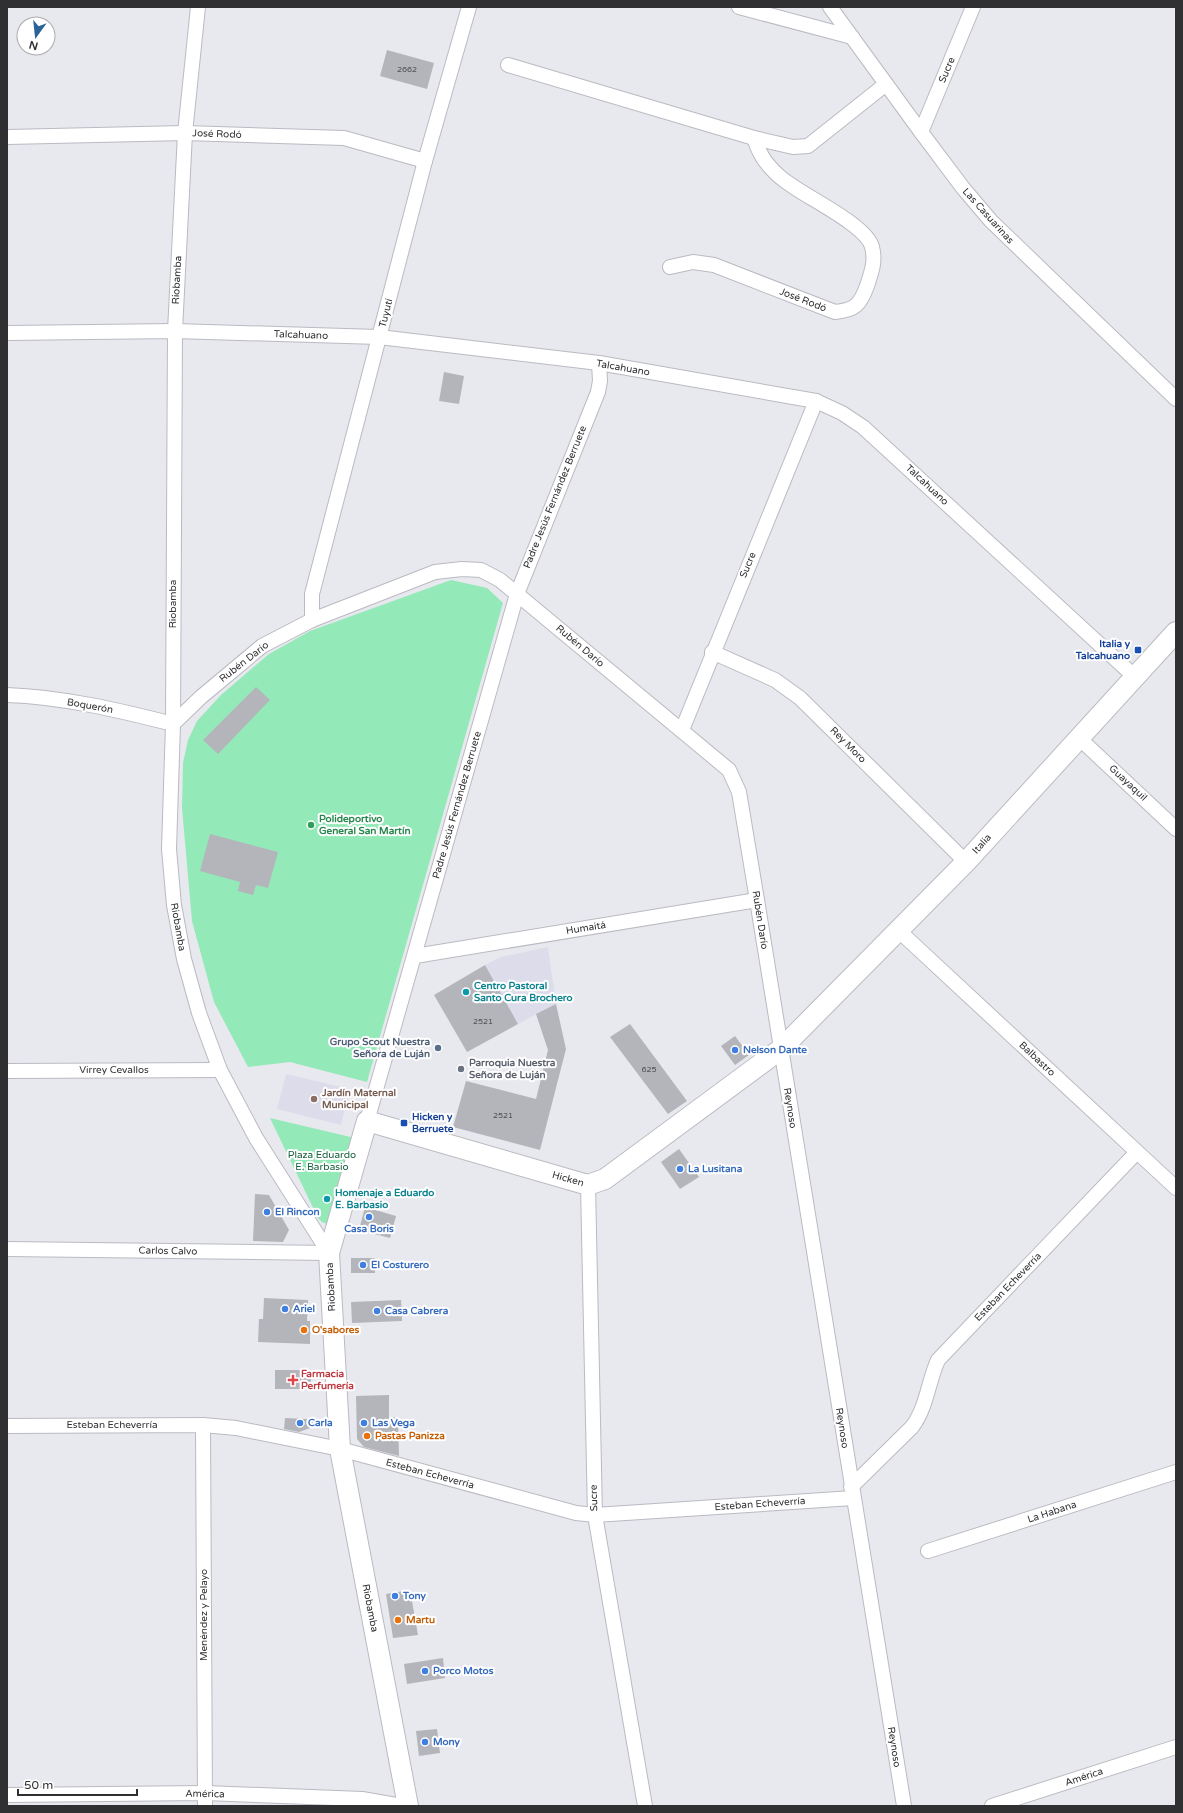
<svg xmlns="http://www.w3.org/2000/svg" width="1183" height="1813" viewBox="0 0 1183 1813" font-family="'Varela Round',sans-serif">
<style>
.built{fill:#dddceb}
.green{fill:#93e9b7}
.building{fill:#b4b4bb}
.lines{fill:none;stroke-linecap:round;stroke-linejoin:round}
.street-casing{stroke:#bbbac2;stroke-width:16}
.secondary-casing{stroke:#bbbac2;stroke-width:22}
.street{stroke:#fff;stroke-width:14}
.secondary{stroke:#fff;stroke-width:20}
.transit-dot{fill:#1a4fb4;stroke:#fff;stroke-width:1.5}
.leisure-dot{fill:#2e9e5b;stroke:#fff;stroke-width:1.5}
.culture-dot{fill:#0f9aa8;stroke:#fff;stroke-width:1.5}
.service-dot{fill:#5c6f8a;stroke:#fff;stroke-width:1.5}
.shop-dot{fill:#3f7fe0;stroke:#fff;stroke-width:1.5}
.worship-dot{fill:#6b7280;stroke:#fff;stroke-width:1.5}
.education-dot{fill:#8d6e63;stroke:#fff;stroke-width:1.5}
.food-dot{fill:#e8710a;stroke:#fff;stroke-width:1.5}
.health-dot{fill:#e0444e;stroke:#fff;stroke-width:1.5}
.labels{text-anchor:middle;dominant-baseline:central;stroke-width:4;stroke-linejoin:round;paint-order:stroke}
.number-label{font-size:8px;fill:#515155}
.street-label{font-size:10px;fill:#303033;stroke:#fff}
.transit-label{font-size:10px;font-weight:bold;fill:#164399;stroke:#fff;text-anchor:end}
.leisure-label{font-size:10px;font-weight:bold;fill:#27864d;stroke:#fff;text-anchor:start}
.culture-label{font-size:10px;font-weight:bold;fill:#0d838f;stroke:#fff;text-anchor:start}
.service-label{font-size:10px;font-weight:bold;fill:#4e5e75;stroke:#fff;text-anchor:end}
.shop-label{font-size:10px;font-weight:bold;fill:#366cbe;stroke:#fff;text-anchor:start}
.worship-label{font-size:10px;font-weight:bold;fill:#5b616d;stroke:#fff;text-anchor:start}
.education-label{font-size:10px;font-weight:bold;fill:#785e54;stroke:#fff;text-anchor:start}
.park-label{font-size:10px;fill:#16603d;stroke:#fff}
.food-label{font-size:10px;font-weight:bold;fill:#c56008;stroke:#fff;text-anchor:start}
.health-label{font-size:10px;font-weight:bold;fill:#be3a42;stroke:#fff;text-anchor:start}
</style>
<rect width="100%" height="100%" fill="#e8e8ef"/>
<g class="built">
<polygon points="548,947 556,1004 518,1024 485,965 501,957"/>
<polygon points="286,1074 350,1089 341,1125 277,1109"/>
</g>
<g class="green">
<polygon points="451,580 487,588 503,603 367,1082 290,1062 248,1067 214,1002 192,921 182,808 183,763 188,740 197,721 221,695 269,654 310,631"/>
<polygon points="270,1118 359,1139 327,1224 322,1222 318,1218"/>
</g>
<g class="building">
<polygon points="387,50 434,63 427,89 380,76"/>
<polygon points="444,372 464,376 459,404 439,401"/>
<polygon points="256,687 270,700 218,754 203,740"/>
<polygon points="210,834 278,852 268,888 256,885 253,895 238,891 240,882 200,871"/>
<polygon points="485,965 518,1024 467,1052 434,995"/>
<polygon points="556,1004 566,1049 540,1150 453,1127 466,1081 536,1099 548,1050 536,1014"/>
<polygon points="630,1024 687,1101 668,1114 610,1037"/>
<polygon points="735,1036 749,1055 735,1065 721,1046"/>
<polygon points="679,1149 699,1177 680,1189 661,1162"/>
<polygon points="255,1194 269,1195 289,1230 283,1242 253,1241"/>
<polygon points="365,1207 396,1216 390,1238 359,1230"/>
<rect x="351" y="1258" width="24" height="15"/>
<polygon points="264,1298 308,1300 307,1321 310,1321 310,1344 258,1342 259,1319 263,1319"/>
<polygon points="401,1300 402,1321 352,1323 351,1302"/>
<rect x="275" y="1370" width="36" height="19"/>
<polygon points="389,1395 389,1418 398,1417 399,1456 364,1447 357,1439 356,1396"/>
<polygon points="285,1418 327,1420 327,1422 299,1432 284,1429"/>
<polygon points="410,1590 418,1635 393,1638 386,1594"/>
<polygon points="443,1658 445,1678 407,1684 404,1664"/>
<polygon points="437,1729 440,1753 419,1756 416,1731"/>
</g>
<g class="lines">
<g class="street-casing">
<g id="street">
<polyline points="198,7 185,133 175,331 173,724 169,849 174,905 184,959 199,1013 220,1070 256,1138 329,1253"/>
<polyline points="739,7 852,37"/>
<polyline points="830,7 921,132 963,188 991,221 1176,399"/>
<polyline points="508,65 754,138 793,147 808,146 886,84"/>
<polyline points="921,132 973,7"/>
<polyline points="7,137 185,133 344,138 425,161"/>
<path d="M670 267 693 262 714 265 835 312C855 310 860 305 867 286 871 273 876 262 872 247 867 226 810 199 791 185 783 180 776 174 770 167 762 159 758 149 754 138"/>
<polyline points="7,333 175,331 379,337 599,363 816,401 842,413 863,427 1135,677"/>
<polyline points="312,620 312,594 425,161 469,7"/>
<polyline points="712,652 775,680 800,698 966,862"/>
<path d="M7 695C63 697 118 710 173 724"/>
<polyline points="173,724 201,697 262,646 312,620 435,572 462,569 481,570 500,580 729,770 739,792 757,900 904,1806"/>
<polyline points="682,730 816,401"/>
<polyline points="1079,738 1176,829"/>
<polyline points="898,930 1176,1188"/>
<polyline points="415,956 757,900"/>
<polyline points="7,1071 220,1070"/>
<polyline points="367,1121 517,594 598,392 600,381 599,363"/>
<polyline points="588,1185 595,1515 645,1806"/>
<polyline points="7,1249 329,1253"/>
<polyline points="203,1425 205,1806"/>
<polyline points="7,1426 203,1425 236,1428 340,1449 576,1513 595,1515 853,1498"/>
<path d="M851 1487 912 1427C927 1407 928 1382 938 1360L1137 1152"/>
<polyline points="928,1551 1176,1472"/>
<polyline points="7,1795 205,1793 362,1799 402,1806"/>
<polyline points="992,1806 1176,1747"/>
</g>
</g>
<g class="secondary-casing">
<polyline id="secondary" points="408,1806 340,1449 329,1253 367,1121 588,1185 605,1179 781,1049 966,862 1176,632"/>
</g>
<use href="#street" class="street"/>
<use href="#secondary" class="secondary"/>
</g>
<g class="transit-dot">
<rect x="1134" y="646" width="8" height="8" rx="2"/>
<rect x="400" y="1119" width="8" height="8" rx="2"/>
</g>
<circle class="leisure-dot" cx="311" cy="825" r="4"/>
<g class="culture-dot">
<circle cx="466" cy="992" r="4"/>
<circle cx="327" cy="1199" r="4"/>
</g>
<circle class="service-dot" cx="438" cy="1048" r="4"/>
<g class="shop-dot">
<circle cx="735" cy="1050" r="4"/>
<circle cx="680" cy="1169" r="4"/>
<circle cx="267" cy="1212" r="4"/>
<circle cx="369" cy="1217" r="4"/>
<circle cx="363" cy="1265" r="4"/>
<circle cx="285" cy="1309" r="4"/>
<circle cx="377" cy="1311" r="4"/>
<circle cx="300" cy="1423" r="4"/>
<circle cx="364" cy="1423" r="4"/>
<circle cx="395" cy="1596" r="4"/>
<circle cx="425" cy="1671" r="4"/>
<circle cx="425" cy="1742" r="4"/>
</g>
<circle class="worship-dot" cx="461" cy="1069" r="4"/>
<circle class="education-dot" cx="314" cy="1099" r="4"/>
<g class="food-dot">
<circle cx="304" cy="1330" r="4"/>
<circle cx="367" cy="1436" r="4"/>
<circle cx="398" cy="1620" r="4"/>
</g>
<path class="health-dot" d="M291 1374h4v4h4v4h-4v4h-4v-4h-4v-4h4z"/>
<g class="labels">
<g class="number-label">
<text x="407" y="69">2662</text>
<text x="483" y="1021">2521</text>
<text x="649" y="1069">625</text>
<text x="503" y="1115">2521</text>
</g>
<g class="street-label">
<text transform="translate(947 70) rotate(-67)">Sucre</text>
<text transform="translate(217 134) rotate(2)">José Rodó</text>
<text transform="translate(988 216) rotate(48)">Las Casuarinas</text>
<text transform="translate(177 280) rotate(-87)">Riobamba</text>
<text transform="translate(803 300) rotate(21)">José Rodó</text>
<text transform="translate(386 313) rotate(-76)">Tuyutí</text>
<text transform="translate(301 335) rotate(2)">Talcahuano</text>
<text transform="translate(623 368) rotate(10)">Talcahuano</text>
<text transform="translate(927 485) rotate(43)">Talcahuano</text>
<text transform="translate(555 497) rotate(-68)">Padre Jesús Fernández Berruete</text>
<text transform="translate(748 565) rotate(-67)">Sucre</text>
<text transform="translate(173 604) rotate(-90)">Riobamba</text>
<text transform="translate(580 646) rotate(40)">Rubén Darío</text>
<text transform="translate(244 662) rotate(-38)">Rubén Darío</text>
<text transform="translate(90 706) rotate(10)">Boquerón</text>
<text transform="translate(848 745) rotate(45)">Rey Moro</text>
<text transform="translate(1128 783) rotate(43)">Guayaquil</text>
<text transform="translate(457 805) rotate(-74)">Padre Jesús Fernández Berruete</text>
<text transform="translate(982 844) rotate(-48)">Italia</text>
<text transform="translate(760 920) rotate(81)">Rubén Darío</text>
<text transform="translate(178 927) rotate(80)">Riobamba</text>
<text transform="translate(586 928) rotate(-9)">Humaitá</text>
<text transform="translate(1037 1059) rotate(43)">Balbastro</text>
<text x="114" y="1070">Virrey Cevallos</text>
<text transform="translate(790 1108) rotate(81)">Reynoso</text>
<text transform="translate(568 1179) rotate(16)">Hicken</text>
<text transform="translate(168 1251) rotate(1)">Carlos Calvo</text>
<text transform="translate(331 1287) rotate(-93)">Riobamba</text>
<text transform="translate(1008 1287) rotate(-46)">Esteban Echeverría</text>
<text x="112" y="1425">Esteban Echeverría</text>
<text transform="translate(842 1428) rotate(81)">Reynoso</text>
<text transform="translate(430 1474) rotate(15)">Esteban Echeverría</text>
<text transform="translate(594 1498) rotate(-91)">Sucre</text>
<text transform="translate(760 1504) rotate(-4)">Esteban Echeverría</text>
<text transform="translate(1052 1512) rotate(-18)">La Habana</text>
<text transform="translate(370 1608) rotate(79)">Riobamba</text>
<text transform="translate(204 1615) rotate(-90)">Menéndez y Pelayo</text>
<text transform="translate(894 1747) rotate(81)">Reynoso</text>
<text transform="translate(1084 1777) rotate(-18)">América</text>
<text transform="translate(205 1794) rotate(1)">América</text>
</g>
<g class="transit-label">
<text x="1130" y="644">Italia y<tspan x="1130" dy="12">Talcahuano</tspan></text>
<text x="412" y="1117" text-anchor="start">Hicken y<tspan x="412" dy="12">Berruete</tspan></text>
</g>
<g class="leisure-label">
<text x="319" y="819">Polideportivo<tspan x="319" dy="12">General San Martín</tspan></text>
</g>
<g class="culture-label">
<text x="474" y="986">Centro Pastoral<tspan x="474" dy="12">Santo Cura Brochero</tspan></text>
<text x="335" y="1193">Homenaje a Eduardo<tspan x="335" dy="12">E. Barbasio</tspan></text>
</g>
<g class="service-label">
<text x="430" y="1042">Grupo Scout Nuestra<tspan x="430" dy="12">Señora de Luján</tspan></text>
</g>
<g class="shop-label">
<text x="743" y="1050">Nelson Dante</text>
<text x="688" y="1169">La Lusitana</text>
<text x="275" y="1212">El Rincon</text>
<text x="369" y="1229" text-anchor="middle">Casa Boris</text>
<text x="371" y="1265">El Costurero</text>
<text x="293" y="1309">Ariel</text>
<text x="385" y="1311">Casa Cabrera</text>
<text x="308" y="1423">Carla</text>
<text x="372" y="1423">Las Vega</text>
<text x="403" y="1596">Tony</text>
<text x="433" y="1671">Porco Motos</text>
<text x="433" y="1742">Mony</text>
</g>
<g class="worship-label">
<text x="469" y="1063">Parroquia Nuestra<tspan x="469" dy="12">Señora de Luján</tspan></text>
</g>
<g class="education-label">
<text x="322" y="1093">Jardín Maternal<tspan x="322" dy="12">Municipal</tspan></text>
</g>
<g class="park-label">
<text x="322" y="1155">Plaza Eduardo<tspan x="322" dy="12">E. Barbasio</tspan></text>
</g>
<g class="food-label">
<text x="312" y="1330">O'sabores</text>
<text x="375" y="1436">Pastas Panizza</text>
<text x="406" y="1620">Martu</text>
</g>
<g class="health-label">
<text x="301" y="1374">Farmacia<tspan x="301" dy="12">Perfumería</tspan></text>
</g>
</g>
<rect width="1183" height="1813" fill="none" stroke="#303033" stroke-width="16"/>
<g transform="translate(36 36) rotate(195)"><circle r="19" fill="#ffffff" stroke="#acacad"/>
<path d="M0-3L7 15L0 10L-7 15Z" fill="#2a629a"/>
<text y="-6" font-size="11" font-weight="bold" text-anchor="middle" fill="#303033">N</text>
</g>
<path d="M18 1789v6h119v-6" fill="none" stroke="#303033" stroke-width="2"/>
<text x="24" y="1789" font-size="12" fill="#303033" stroke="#ffffff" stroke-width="3" paint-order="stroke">50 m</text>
</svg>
